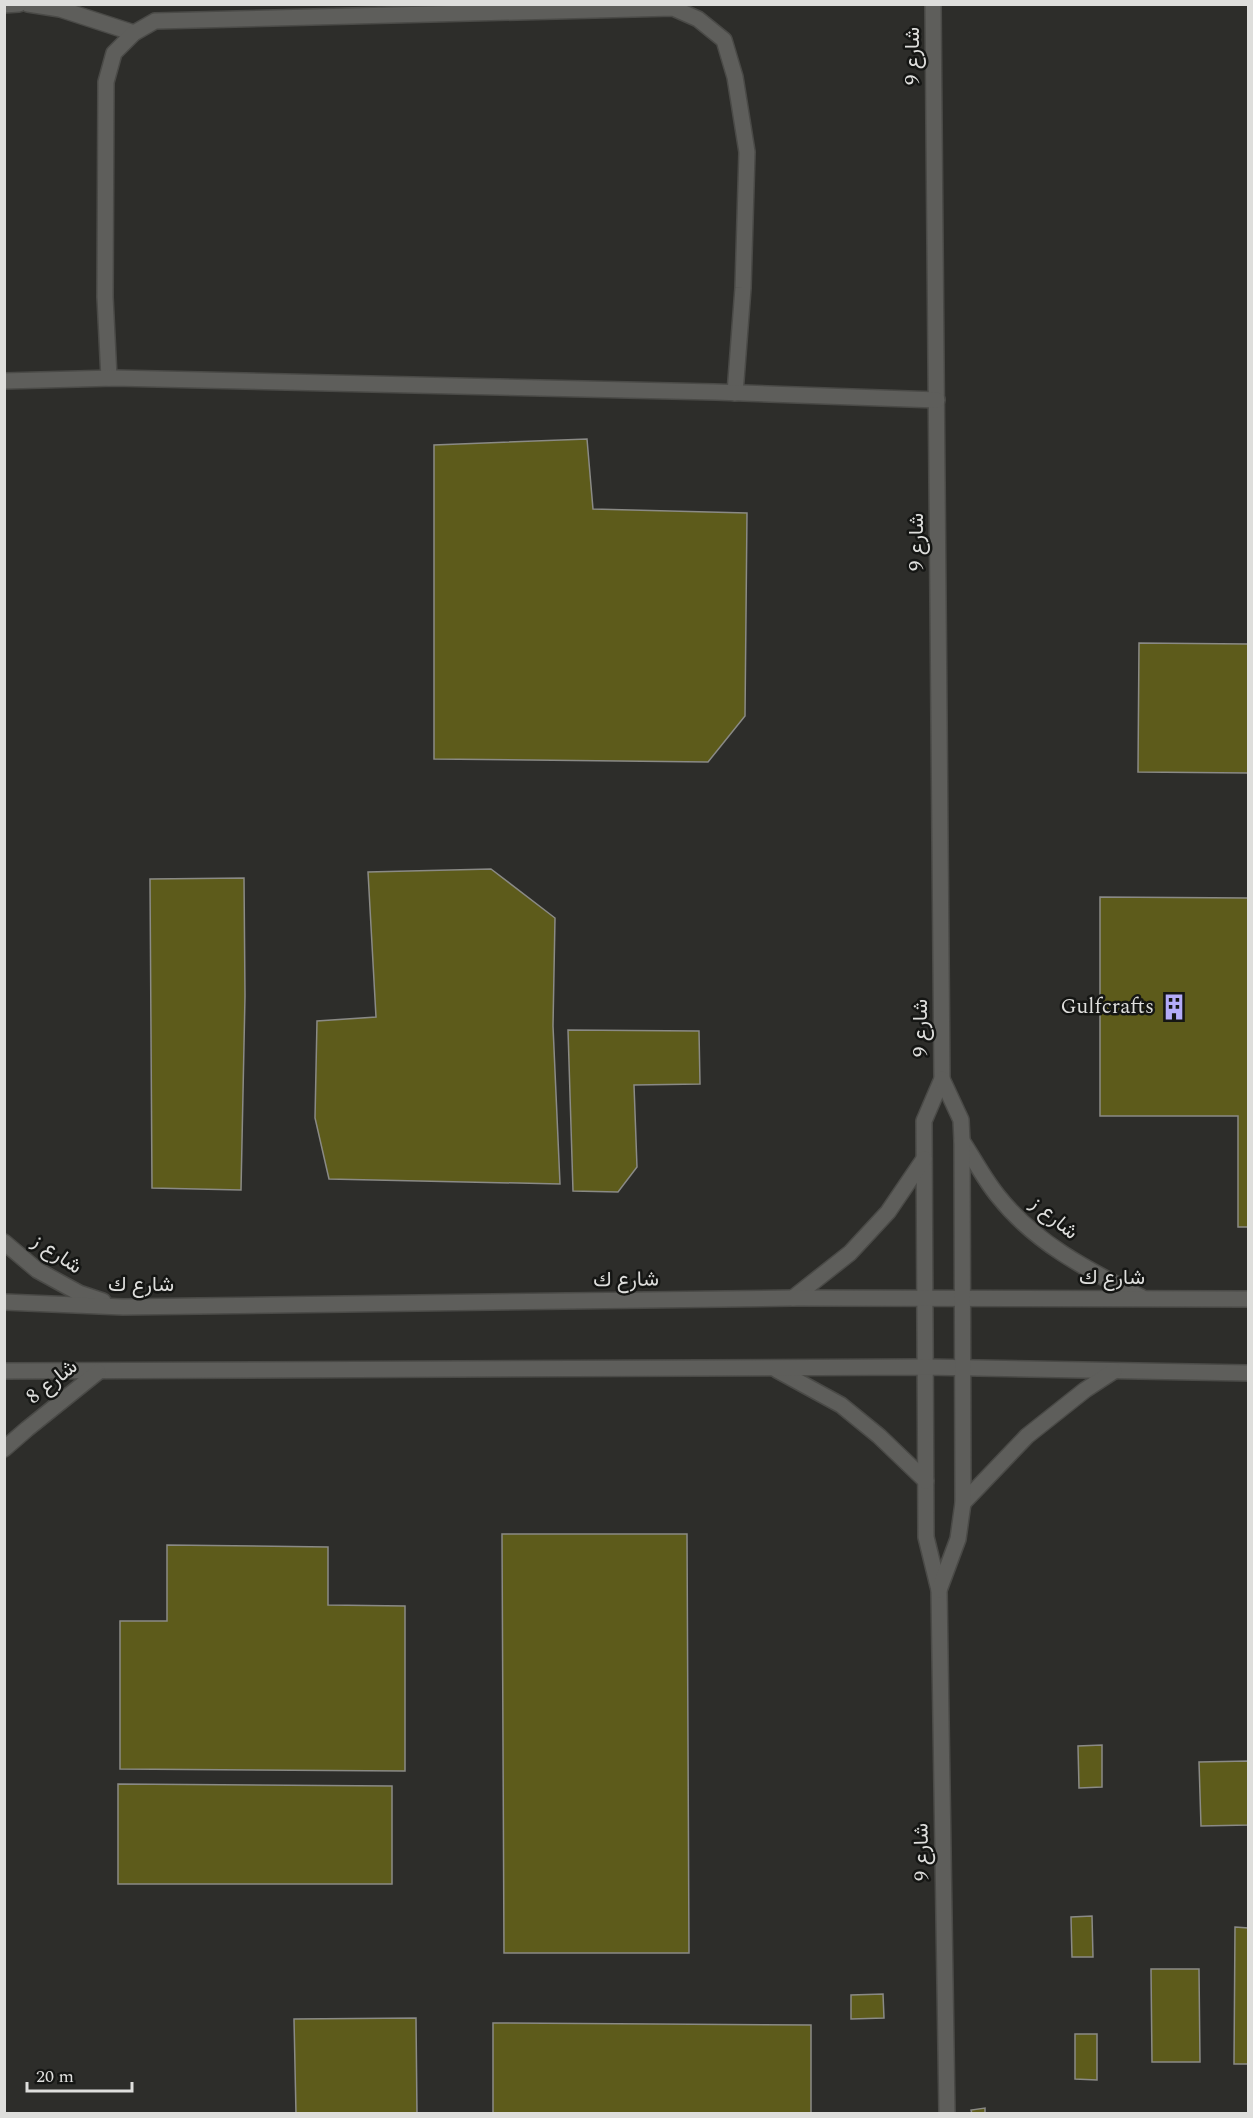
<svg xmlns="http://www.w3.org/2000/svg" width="1253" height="2118" viewBox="0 0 1253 2118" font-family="Spectral,Vazirmatn,serif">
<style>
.building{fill:#5d5b1b;stroke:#8a8a86;stroke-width:1.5}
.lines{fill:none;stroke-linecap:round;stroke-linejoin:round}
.minor-casing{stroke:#4a4a47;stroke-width:18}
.minor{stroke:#5e5e5b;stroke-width:15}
.labels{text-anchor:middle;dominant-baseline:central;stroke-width:5;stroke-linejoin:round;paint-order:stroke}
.street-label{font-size:21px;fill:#dededc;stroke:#151614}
.poi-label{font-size:21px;fill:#dededc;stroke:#151614;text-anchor:end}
</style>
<rect width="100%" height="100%" fill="#2d2d2a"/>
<g class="building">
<polygon points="587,439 593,509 747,513 745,716 708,762 434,759 434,445"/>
<polygon points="1139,643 1248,644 1248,773 1138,772"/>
<polygon points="491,869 555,918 553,1026 560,1184 329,1179 315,1118 317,1021 376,1017 368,872"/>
<polygon points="244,878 245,996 241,1190 152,1188 150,879"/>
<polygon points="1100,897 1248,898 1248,1227 1238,1227 1238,1116 1100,1116"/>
<polygon points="568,1030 699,1031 700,1084 634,1085 637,1167 618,1192 573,1191"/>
<polygon points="502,1534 687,1534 689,1953 504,1953"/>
<polygon points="167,1545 328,1547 328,1605 405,1606 405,1771 120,1769 120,1621 167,1621"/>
<polygon points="1102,1745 1102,1787 1079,1788 1078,1746"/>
<polygon points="1248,1761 1248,1825 1201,1826 1199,1762"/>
<polygon points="118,1784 392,1786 392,1884 118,1884"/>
<polygon points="1092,1916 1093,1957 1072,1957 1071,1917"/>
<polygon points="1235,1927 1248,1928 1248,2064 1234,2064"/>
<polygon points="1151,1969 1199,1969 1200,2062 1152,2062"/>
<polygon points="883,1994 884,2018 851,2019 851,1995"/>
<polygon points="416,2018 417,2114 296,2114 294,2019"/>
<polygon points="493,2023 811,2025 811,2114 493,2114"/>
<polygon points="1075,2034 1097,2034 1097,2080 1075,2079"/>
<polygon points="985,2108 985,2114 972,2114 971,2110"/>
</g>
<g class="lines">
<g class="minor-casing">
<g id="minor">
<polyline points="28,4 60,9 134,33"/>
<polyline points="933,4 942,1079 924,1121 926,1537 939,1590 947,2114"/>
<polyline points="4,5 19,4"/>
<polyline points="109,378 105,297 106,82 114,53 134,33 155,21 673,8 698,19 724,40 735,77 747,152 743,288 735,393"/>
<polyline points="4,381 114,378 715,392 937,400"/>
<path d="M962 1141C974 1159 984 1179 998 1196 1036 1244 1088 1270 1141 1297"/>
<polyline points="4,1242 37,1270 79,1293 103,1301"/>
<polyline points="793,1298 850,1253 888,1212 924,1159"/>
<polyline points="4,1302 123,1307 793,1298 1248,1299"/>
<polyline points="777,1370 841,1405 879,1436 926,1481"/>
<polyline points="4,1371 925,1367 1248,1373"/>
<polyline points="4,1449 27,1429 98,1372"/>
<polyline points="963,1503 1027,1436 1085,1390 1114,1371"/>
<polyline points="939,1590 958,1539 963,1503 962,1141 961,1120 942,1079"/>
</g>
</g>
<use href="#minor" class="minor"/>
</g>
<defs>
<g id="building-bare" transform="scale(2.07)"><path d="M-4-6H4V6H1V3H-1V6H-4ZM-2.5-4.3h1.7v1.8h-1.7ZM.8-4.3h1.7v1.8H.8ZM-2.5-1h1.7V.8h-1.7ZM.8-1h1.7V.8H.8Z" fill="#b4acf9" stroke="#151614" stroke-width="2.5" paint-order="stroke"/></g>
</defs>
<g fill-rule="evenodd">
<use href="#building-bare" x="1174" y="1007"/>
</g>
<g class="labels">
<g class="street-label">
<text transform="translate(913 56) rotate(-90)">شارع 9</text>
<text transform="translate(917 542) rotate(-90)">شارع 9</text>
<text transform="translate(921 1028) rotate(-90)">شارع 9</text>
<text transform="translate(1054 1218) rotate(40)">شارع ز</text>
<text transform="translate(57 1254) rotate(34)">شارع ز</text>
<text x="1112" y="1278">شارع ك</text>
<text transform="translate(626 1280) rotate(-1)">شارع ك</text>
<text x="141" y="1285">شارع ك</text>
<text transform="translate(52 1382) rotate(-38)">شارع 8</text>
<text transform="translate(922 1852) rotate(-91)">شارع 9</text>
</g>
<g class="poi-label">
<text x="1154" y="1007">Gulfcrafts</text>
</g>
</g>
<rect width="1253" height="2118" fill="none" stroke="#dededc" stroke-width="12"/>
<path d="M27 2082v9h105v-9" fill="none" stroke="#dededc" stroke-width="3"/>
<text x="36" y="2082" font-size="18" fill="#dededc" stroke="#151614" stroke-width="4.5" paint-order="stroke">20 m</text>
</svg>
